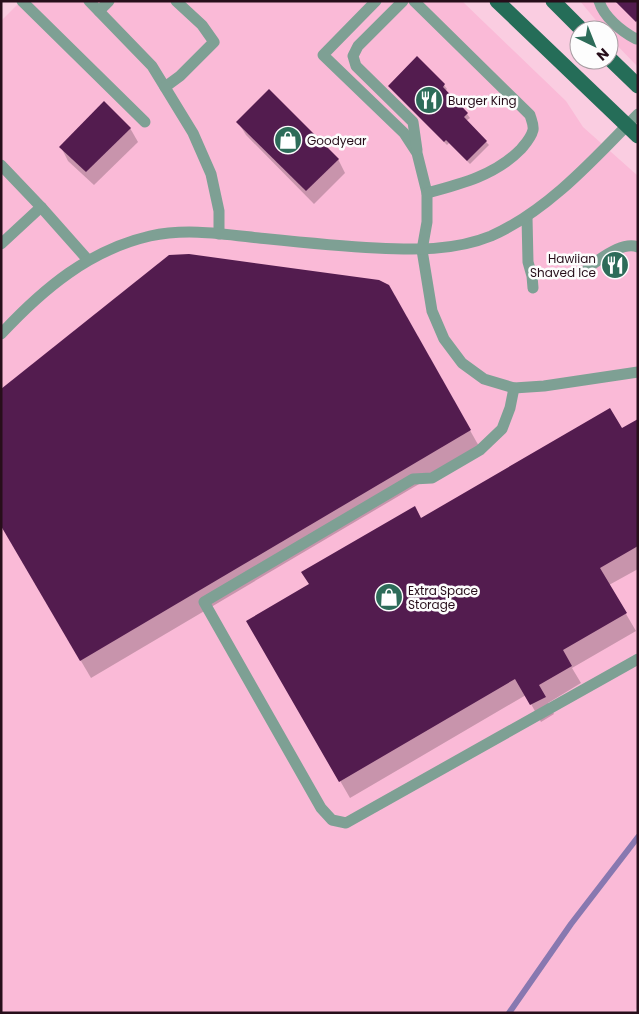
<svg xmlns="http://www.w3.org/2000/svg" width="639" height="1014" viewBox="0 0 639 1014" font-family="Poppins,sans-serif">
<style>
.built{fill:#fabad7}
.shadow{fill:#0003}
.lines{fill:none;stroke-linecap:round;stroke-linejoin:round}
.stream{stroke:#8878b0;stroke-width:6}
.building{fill:#531c4f}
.lane{stroke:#7ea094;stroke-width:11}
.primary{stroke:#256d58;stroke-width:15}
.labels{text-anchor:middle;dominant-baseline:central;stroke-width:5;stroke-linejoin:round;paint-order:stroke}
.poi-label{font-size:12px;fill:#270e1a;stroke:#fdfdfd;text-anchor:start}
</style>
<rect width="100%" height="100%" fill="#facde1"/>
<g class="built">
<polygon points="21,1 462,1 566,101 583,127 638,176 638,1007 632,1013 1,1013 1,21"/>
<polygon points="580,1 638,1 638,67 609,37 609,30 604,30"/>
</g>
<g class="shadow">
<polygon points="615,1 638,1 638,24"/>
<polygon points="417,58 444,85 447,89 445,91 467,114 470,118 466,121 489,145 470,164 449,143 447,145 389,86"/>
<polygon points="238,122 338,159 345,173 314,204 246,135"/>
<polygon points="130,128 138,142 94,185 68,161 61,147"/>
<polygon points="617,260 623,272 616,275 609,264"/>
<polygon points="388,286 480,448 91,678 1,525"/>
<polygon points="638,420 638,569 609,585 636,631 572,668 581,683 548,703 554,714 541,722 526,695 350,798 248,621 421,519 621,430"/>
</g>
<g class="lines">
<polyline class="stream" points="509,1013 571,924 638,837"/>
</g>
<g class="building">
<polygon points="615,1 638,1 638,19 636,22"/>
<polygon points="417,56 445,84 443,87 468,113 464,117 487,141 467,161 446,140 444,142 388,86"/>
<polygon points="269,89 339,159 306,191 236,122"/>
<polygon points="104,101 131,128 86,172 59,147"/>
<polygon points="189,254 379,280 389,285 471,430 80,661 1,526 1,389 169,255"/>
<polygon points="617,258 622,267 612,272 608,263"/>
<polygon points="610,408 622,428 638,419 638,546 600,568 627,613 563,650 572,666 539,685 546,697 530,705 515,679 339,782 246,621 309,584 301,572 415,506 421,518"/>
</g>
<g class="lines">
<g class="lane">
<polyline points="22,1 145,122"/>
<polyline points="89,1 152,66 193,133 211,174 219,211 219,234"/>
<polyline points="376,1 323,55 404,133 417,153 427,193 427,222 422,250 432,311 444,339 462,363 484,379 514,388 544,386 638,372"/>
<polyline points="403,1 358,46 353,56 356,66 413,122 417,150"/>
<path d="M414 1 530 115C531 119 534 125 533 130 531 138 526 143 521 149 496 175 461 184 427 193"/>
<path d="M599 1C604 17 621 31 636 39L638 38"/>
<polyline points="99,11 109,1"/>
<polyline points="165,87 180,76 214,42 202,25 176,1"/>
<polyline points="1,165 41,207 88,260"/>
<polyline points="527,217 528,262 532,276 533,288"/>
<polyline points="1,244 41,207"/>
<path d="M588 267C601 259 622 241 638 247"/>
<path d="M1 334C43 289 89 250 150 236 186 228 223 234 259 238 298 242 336 246 376 248 414 250 454 251 491 236 548 211 595 158 638 114"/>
<polyline points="514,388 510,408 502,429 480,450 432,478 413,479 204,602 321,808 332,820 346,823 638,659"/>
</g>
<g class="primary">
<polyline points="497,1 638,136"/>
<polyline points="553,1 582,30"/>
<polyline points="609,58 638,86"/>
</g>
</g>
<defs>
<g id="restaurant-disc" transform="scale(1.4375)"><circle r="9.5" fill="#2d6c59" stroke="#fdfdfd"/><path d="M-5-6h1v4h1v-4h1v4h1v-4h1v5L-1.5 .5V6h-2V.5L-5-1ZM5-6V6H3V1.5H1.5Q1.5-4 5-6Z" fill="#fff"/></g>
<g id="shop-disc" transform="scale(1.4375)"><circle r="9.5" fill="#2d6c59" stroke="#fdfdfd"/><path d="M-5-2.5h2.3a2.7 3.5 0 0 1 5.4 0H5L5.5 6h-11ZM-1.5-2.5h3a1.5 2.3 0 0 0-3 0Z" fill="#fff"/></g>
</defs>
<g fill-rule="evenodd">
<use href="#restaurant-disc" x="429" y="100"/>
<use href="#shop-disc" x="288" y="140"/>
<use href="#restaurant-disc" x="615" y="265"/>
<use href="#shop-disc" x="389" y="597"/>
</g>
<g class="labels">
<g class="poi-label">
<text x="448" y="100">Burger King</text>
<text x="307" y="140">Goodyear</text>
<text x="596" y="258" text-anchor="end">Hawiian<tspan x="596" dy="14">Shaved Ice</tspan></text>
<text x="408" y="590">Extra Space<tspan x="408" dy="14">Storage</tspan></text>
</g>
</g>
<rect width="639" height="1014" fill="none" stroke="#270e1a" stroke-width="5"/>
<g transform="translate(594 45) rotate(137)"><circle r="24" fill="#fdfdfd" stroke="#a79da2"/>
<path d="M0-4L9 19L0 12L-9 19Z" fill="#2d6c59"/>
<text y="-8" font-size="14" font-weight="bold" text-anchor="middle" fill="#270e1a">N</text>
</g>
</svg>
